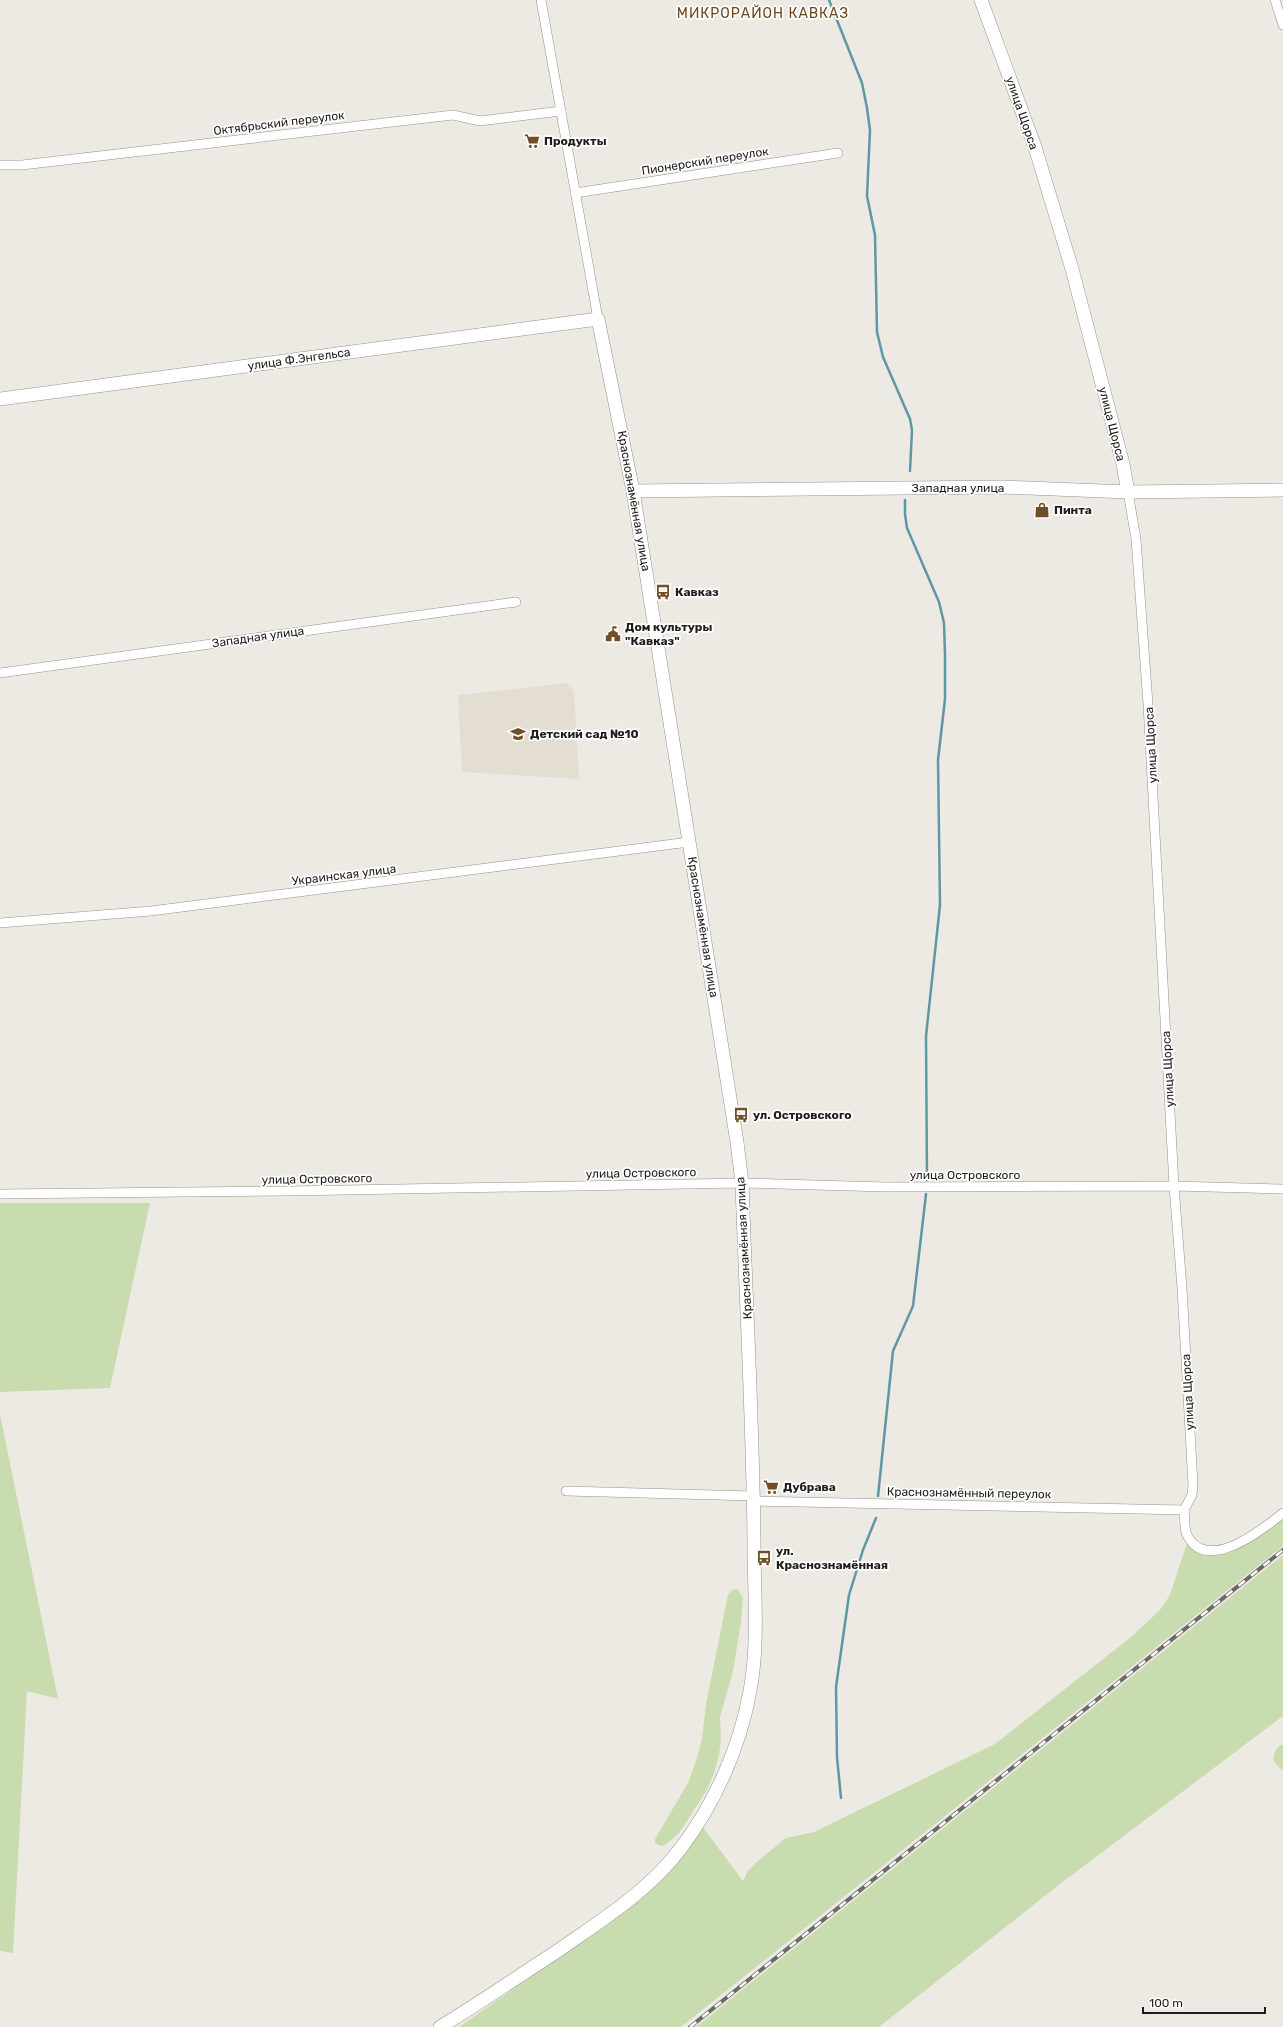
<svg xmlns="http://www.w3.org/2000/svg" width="1283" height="2027" viewBox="0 0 1283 2027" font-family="Rubik,sans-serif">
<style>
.built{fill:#e4ddd1}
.green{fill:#c9dcb0}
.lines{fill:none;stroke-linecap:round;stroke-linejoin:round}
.stream{stroke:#5f98a5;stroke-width:2.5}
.minor-casing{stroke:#95928d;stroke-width:10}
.secondary-casing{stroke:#95928d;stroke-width:14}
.minor{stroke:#fff;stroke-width:9}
.secondary{stroke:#fff;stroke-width:13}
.rail-casing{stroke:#6c6a66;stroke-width:4}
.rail{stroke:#fff;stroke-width:2.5;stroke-dasharray:8;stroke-linecap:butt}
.labels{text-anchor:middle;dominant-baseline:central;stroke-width:3.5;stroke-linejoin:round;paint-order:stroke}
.street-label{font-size:12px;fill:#201e1c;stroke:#fff}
.poi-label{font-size:12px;font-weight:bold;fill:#201e1c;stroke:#fff;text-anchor:start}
.quarter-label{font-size:14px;letter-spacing:1px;fill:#6d4818;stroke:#fff}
</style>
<rect width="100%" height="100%" fill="#edeae4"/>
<polygon class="built" points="566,683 574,691 579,779 462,772 458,695"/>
<g class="green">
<polygon points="0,1203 150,1203 110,1388 0,1392"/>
<polygon points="0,1414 58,1699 27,1691 13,1953 0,1951"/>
<path d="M1283 1519V1546L681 2027H459L625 1911 702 1826 743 1881 748 1871 758 1861 786 1838 814 1832 995 1744 1131 1637 1160 1610 1170 1595 1187 1543C1191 1547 1196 1552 1202 1554 1228 1563 1264 1534 1283 1519Z"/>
<polygon points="1283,1555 1283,1716 1060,1884 879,2027 696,2027"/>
<polygon points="733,1589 738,1590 743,1598 741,1622 733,1671 720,1717 721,1739 719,1755 714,1773 707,1790 679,1833 665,1845 661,1846 655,1843 655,1839 688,1783 696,1761 702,1739 706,1704 728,1595"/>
<path d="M1283 1744V1771L1274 1762C1273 1754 1275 1748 1283 1744Z"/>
</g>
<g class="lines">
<g class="stream">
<polyline points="829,0 862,83 867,108 870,130 867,196 875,235 877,332 883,357 910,419 912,430 910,471"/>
<polyline points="905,500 905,514 907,528 939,602 944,623 945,655 945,699 938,760 940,905 926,1036 927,1180"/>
<polyline points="878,1496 893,1351 913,1306 926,1194"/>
<polyline points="841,1798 837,1757 836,1687 849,1595 863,1550 876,1518"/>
</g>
<g class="minor-casing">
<g id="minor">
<polyline points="541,0 598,319"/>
<polyline points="1275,0 1283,25"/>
<polyline points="0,165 22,165 453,115 480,121 561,111"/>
<polyline points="575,193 838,153"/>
<polyline points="1128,492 1136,539 1148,704 1174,1186 1182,1288 1193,1485 1192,1495 1184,1510"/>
<polyline points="0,673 516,602"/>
<polyline points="0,923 151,911 689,842"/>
<polyline points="0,1194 289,1191 742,1183 886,1187 1174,1186 1283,1189"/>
<polyline points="566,1491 754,1496"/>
<polyline points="754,1501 1184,1510"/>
<path d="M1184 1510C1185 1517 1184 1528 1187 1535 1207 1574 1262 1530 1283 1513"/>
</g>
</g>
<g class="secondary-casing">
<g id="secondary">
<polyline points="981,0 1035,147 1072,269 1123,464 1128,492"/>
<path d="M0 399 598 319 633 491 737 1142 742 1183C746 1303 753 1423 754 1543 754 1592 759 1643 750 1691 740 1747 715 1803 681 1848 648 1892 600 1921 556 1952 517 1977 480 2003 440 2027"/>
<polyline points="633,491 1002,487 1128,492 1283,490"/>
</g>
</g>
<use href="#minor" class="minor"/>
<use href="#secondary" class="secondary"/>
<g class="rail-casing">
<polyline id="rail" points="690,2027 1283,1550"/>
</g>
<use href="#rail" class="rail"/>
</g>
<defs>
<g id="supermarket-bare" transform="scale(1.2)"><path d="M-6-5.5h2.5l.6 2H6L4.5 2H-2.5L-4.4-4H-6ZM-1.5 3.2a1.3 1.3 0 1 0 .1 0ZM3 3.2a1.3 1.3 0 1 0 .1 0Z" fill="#704f26" stroke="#fff" stroke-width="2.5" paint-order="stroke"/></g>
<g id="shop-bare" transform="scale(1.2)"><path d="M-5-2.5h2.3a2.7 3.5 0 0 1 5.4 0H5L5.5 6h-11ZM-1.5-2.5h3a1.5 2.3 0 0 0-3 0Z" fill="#704f26" stroke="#fff" stroke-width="2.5" paint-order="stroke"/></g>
<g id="bus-bare" transform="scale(1.2)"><path d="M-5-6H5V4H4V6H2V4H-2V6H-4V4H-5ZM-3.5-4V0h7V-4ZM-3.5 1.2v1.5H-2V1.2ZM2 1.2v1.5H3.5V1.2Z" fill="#704f26" stroke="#fff" stroke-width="2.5" paint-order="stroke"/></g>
<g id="civic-bare" transform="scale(1.2)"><path d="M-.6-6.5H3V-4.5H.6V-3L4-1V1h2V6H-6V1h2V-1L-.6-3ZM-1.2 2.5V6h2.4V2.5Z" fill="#704f26" stroke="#fff" stroke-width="2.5" paint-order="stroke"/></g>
<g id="school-bare" transform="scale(1.2)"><path d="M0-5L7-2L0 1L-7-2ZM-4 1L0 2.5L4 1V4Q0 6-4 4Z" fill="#704f26" stroke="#fff" stroke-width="2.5" paint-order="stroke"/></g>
</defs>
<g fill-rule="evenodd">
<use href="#supermarket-bare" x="532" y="141"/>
<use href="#shop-bare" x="1042" y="510"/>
<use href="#bus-bare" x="663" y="592"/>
<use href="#civic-bare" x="613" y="634"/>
<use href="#school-bare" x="518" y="734"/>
<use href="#bus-bare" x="741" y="1115"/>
<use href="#supermarket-bare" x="771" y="1487"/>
<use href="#bus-bare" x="764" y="1558"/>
</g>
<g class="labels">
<g class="street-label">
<text transform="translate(1022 113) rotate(71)">улица Щорса</text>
<text transform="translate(279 123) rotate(-7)">Октябрьский переулок</text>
<text transform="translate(705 161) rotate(-9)">Пионерский переулок</text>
<text transform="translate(299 359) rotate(-8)">улица Ф.Энгельса</text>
<text transform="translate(1112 424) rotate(76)">улица Щорса</text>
<text x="958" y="488">Западная улица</text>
<text transform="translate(634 501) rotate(80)">Краснознамённая улица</text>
<text transform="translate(258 637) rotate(-8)">Западная улица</text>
<text transform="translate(1151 745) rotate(-93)">улица Щорса</text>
<text transform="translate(344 875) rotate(-7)">Украинская улица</text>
<text transform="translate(703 927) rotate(81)">Краснознамённая улица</text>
<text transform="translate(1168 1069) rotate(-93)">улица Щорса</text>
<text transform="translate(641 1173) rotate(-1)">улица Островского</text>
<text x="965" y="1175">улица Островского</text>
<text transform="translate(317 1179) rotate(-1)">улица Островского</text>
<text transform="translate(744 1248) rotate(-93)">Краснознамённая улица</text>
<text transform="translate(1188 1392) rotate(-93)">улица Щорса</text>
<text transform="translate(969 1493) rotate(1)">Краснознамённый переулок</text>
</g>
<g class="poi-label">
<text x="544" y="141">Продукты</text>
<text x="1054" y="510">Пинта</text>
<text x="675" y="592">Кавказ</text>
<text x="625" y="627">Дом культуры<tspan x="625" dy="14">"Кавказ"</tspan></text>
<text x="530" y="734">Детский сад №10</text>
<text x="753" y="1115">ул. Островского</text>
<text x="783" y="1487">Дубрава</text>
<text x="776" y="1551">ул.<tspan x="776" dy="14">Краснознамённая</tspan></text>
</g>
<g class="quarter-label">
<text x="763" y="13">МИКРОРАЙОН КАВКАЗ</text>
</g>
</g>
<path d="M1143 2007v6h122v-6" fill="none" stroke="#201e1c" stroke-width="2"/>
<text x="1149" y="2007" font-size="12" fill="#201e1c" stroke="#ffffff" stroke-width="3" paint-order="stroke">100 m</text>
</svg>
